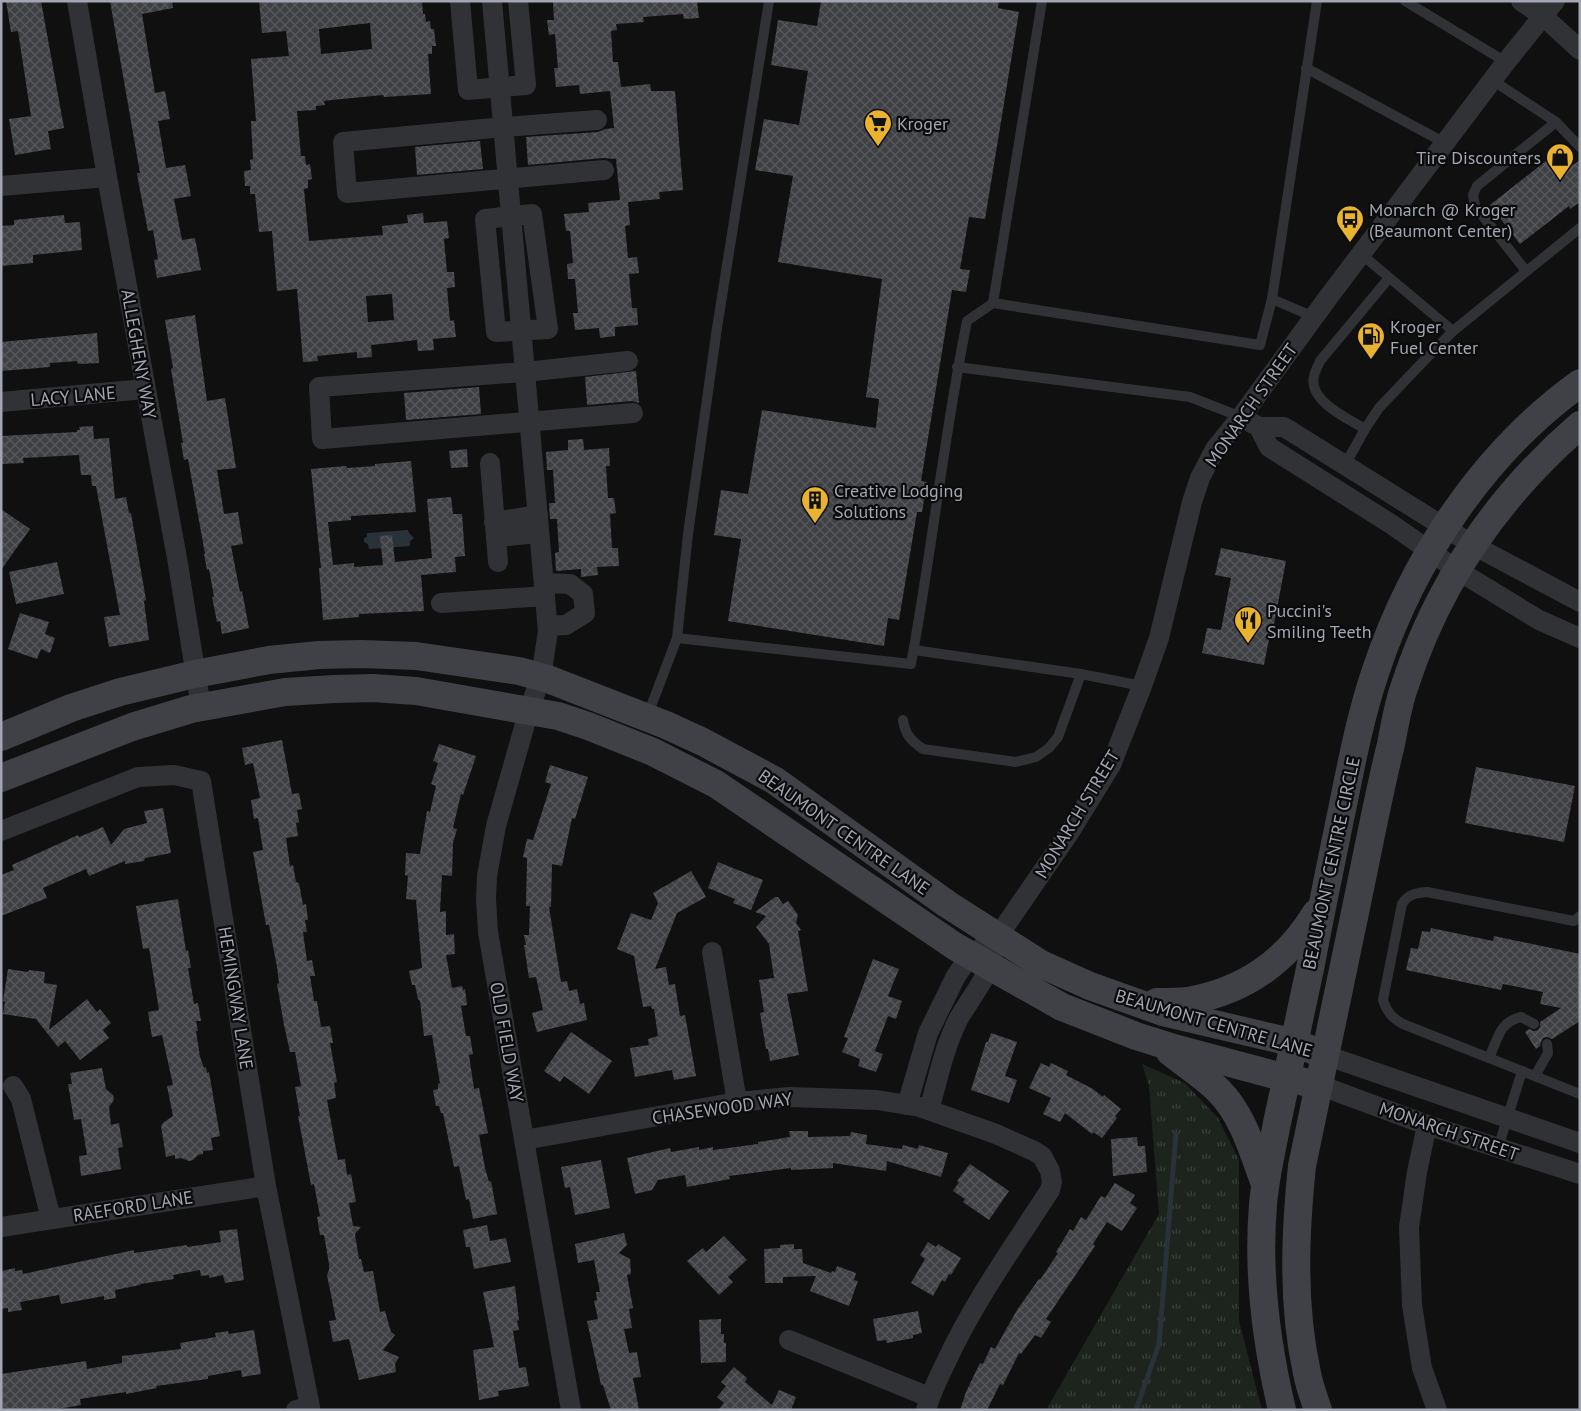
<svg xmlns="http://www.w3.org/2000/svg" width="1581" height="1411" viewBox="0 0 1581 1411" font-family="'PT Sans',sans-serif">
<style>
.grass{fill:url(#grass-tufts)}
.water{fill:#2a3239}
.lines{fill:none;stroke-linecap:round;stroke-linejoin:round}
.stream{stroke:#2a3239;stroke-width:5}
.building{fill:url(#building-cross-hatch);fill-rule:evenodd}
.lane{stroke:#313236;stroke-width:10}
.street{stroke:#313236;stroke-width:20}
.secondary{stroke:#3f4146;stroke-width:28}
.labels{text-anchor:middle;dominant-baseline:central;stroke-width:4.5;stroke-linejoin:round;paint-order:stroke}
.poi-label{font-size:18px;fill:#a2a6b2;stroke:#0b0b0c;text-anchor:start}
.street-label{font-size:18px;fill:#a2a6b2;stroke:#0b0b0c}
</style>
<defs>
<pattern id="grass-tufts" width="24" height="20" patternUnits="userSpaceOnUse" patternTransform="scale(1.25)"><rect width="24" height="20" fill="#1d241e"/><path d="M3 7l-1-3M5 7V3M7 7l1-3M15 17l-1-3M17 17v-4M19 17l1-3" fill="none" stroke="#3b413c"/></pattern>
<pattern id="building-cross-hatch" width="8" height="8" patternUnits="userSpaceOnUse" patternTransform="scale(1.25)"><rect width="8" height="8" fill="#3f4044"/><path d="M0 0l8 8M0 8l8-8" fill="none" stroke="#58595d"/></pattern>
</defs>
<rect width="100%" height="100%" fill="#101011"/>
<polygon class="grass" points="1142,1064 1185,1083 1218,1118 1239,1160 1239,1321 1262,1410 1046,1410 1159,1214 1149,1086"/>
<polygon class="water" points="408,530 409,533 414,538 410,541 410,546 369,549 368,544 364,542 364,538 367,537 367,533"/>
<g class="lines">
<polyline class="stream" points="1136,1410 1159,1344 1176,1134"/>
</g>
<g class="building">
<polygon points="6,1 41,1 64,128 48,131 51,149 15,155 9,119 31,116 18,31 11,32"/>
<polygon points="110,1 172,1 173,8 142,14 155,93 165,91 170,119 158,121 166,168 185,165 191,196 174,199 182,240 195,238 201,270 157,278 154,260 158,259 153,230 148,231 139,185 137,173 140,173"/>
<path d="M259 1H422L423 14H425L426 22 430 21 431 29H434L436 46H432V54H428L431 94 384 97 383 95 332 100 324 101 325 105 316 106V110L297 111 301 156H305L306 165 310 164 312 179 308 180V188L304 189 309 241 383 235 382 226 408 223 407 215 423 213 424 223 447 221 449 238 444 239 447 272H454L455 287 447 288 450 321 454 320 456 337 433 339 434 350 418 351 417 340 371 345 372 357 357 358V352L317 356 318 361 303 362 297 289 277 291 272 231 259 232 255 194H250V186H245L244 171 251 170 250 160 253 159 251 121H256L251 59 289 56 286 31 262 33ZM370 23 372 49 321 54 319 29ZM392 294 394 320 368 322 366 296Z"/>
<polygon points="559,1 697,1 699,18 684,19 683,14 643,17 644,22 616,24 617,30 611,31 613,62 618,62 621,87 650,84 651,91 675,91 683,190 659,192 660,199 628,202 630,225 625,226 628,258 637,257 639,273 629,274 632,308 637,308 638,325 615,327 615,336 600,338 599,328 575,330 573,313 578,313 575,279 568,279 567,264 573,263 570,231 566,231 564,214 589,212 588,203 620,200 616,159 603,158 528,165 526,137 598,132 605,129 614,128 610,91 580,94 579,85 556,87 554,68 558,68 555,34 549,35 547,20 554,20 553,2"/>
<polygon points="821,1 999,1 998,8 1019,12 985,219 969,217 960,269 970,270 966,292 952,290 921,481 927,482 922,512 917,512 899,620 888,618 884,646 728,621 741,539 714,535 721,490 748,494 762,410 876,428 879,399 866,397 882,279 778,262 793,176 755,170 764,119 799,125 808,71 771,65 778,20 817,26"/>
<polygon points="480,141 483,169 417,175 415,147"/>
<polygon points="1561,149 1573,165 1580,160 1580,202 1570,209 1569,206 1520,244 1490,205"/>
<polygon points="64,215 65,223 80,222 82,250 33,255 33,263 1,266 1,226 14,225 14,220"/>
<polygon points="195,315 207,401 225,398 236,468 217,470 224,514 238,512 243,544 231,546 240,592 242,591 249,628 222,634 220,621 217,622 212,597 214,597 209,569 207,570 204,554 205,554 188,459 184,460 181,443 183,443 171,369 173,368 165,320"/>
<polygon points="97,333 99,363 78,364 77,361 50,363 50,367 1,371 1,342"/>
<polygon points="636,371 639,403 632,401 587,405 585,377"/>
<polygon points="479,387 481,414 406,420 404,393"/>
<polygon points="93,426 94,439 109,438 115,499 126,497 129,513 131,513 146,600 144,601 149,640 109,647 104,617 120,615 96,486 92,486 91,475 81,475 79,455 23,458 24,463 1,464 1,436 77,432 77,430 80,430 79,427"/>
<polygon points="583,439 584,450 609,448 610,466 606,466 608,498 614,498 616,513 610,514 612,548 618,548 619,566 597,567 598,575 581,577 581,569 556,571 555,553 559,552 557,519 550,519 549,503 555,503 553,470 547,470 546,452 568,450 568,440"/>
<polygon points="467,449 468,467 451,468 449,451"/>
<polygon points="411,461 416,512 351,516 351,520 328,522 333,565 354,563 354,567 383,565 380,536 392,535 395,562 432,558 427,499 451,497 453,514 462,514 465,556 455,557 456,572 421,575 424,611 359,614 359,617 323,620 319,568 321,568 311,469 346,466 347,468 375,466 375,464"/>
<polygon points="1,509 30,529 1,570"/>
<polygon points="1221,548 1286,561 1274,624 1272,624 1264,665 1202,653 1207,628 1221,630 1231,578 1215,575"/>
<polygon points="57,562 64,594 16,604 9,572"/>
<polygon points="20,613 49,622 45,634 55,638 50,653 41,649 37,659 8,649"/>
<polygon points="282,740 292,794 299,793 302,809 297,810 299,822 296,823 298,836 286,838 290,866 293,865 296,882 299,883 303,905 306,904 308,920 305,920 307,932 303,932 307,961 312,960 315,976 310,976 314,1001 317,1001 321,1027 330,1026 333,1043 330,1043 337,1082 334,1083 336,1098 327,1100 338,1160 345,1159 347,1175 351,1174 356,1202 349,1203 353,1226 361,1227 355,1234 359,1259 361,1259 364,1272 373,1271 380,1312 385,1311 391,1332 395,1335 383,1350 399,1357 395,1364 396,1372 359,1380 349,1339 333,1342 329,1321 336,1320 327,1275 329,1270 329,1264 324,1235 320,1235 317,1217 320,1216 314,1184 311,1185 298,1116 300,1116 295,1087 301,1086 295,1052 290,1052 284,1025 277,984 279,983 277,967 269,925 266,925 253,852 263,850 258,818 254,819 251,800 260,798 253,763 245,765 242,748"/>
<polygon points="439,744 476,756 463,795 461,794 453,828 457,829 453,843 452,876 442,875 440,912 446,911 446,935 454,934 455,954 446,955 452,988 462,986 463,990 465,989 467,1005 461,1006 466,1036 470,1036 473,1054 469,1055 474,1089 479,1088 488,1133 479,1135 485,1168 489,1182 491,1181 497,1214 473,1219 469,1199 466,1200 459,1166 454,1167 443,1113 441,1113 439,1106 436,1106 433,1090 438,1089 438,1084 440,1083 432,1035 424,1036 420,1001 418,999 415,985 412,985 409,971 422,968 416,900 406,899 408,876 405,875 406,853 420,854 427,811 430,812 436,786 431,784 438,763 433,761"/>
<polygon points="550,765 588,777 575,819 572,818 562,866 552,864 551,907 549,907 561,982 567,981 569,991 577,989 580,1004 584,1003 587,1020 537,1032 532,1013 543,1010 536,977 529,978 524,945 526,945 524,935 529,935 530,906 526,906 527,858 523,857 527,839 533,840 551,784 545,782"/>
<polygon points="1476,767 1575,786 1564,842 1465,823"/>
<polygon points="163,808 171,853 145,858 144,861 125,864 125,861 89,876 86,869 43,888 47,898 1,916 1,875 14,870 12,865 78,835 79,837 103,827 111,845 124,829 147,823 144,811"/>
<polygon points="718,862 763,880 751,910 733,903 735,899 708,888"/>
<polygon points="691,871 706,897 677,913 655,969 666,967 669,985 675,984 680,1016 685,1015 696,1076 674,1080 672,1070 635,1077 630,1048 649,1045 648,1039 658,1036 654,1009 652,1009 651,1006 643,1007 634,956 617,949 631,913 651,920 658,903 653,893"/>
<polygon points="775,897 778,897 783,904 788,901 798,915 796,923 801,930 798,931 808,991 787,994 799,1055 770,1061 768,1049 766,1049 760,1013 764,1012 759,980 774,978 769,944 756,927 766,916 755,912"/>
<polygon points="178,899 186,951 188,950 191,968 188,968 194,1004 198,1003 201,1021 196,1021 198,1031 196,1031 200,1057 204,1068 206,1067 207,1073 209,1072 220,1136 211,1138 213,1150 203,1151 203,1154 198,1155 193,1160 189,1161 181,1158 175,1159 175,1155 166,1157 161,1126 164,1122 173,1116 167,1086 173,1085 162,1035 152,1037 148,1012 159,1010 149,948 143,949 136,906"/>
<polygon points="1431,928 1493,941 1494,936 1580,954 1580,1021 1552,1039 1547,1037 1543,1038 1541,1042 1540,1046 1536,1049 1525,1032 1529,1029 1534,1031 1538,1030 1540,1027 1540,1022 1561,1008 1540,1004 1543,992 1503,984 1501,990 1406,970 1411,948 1418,949 1422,931 1430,932"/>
<polygon points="873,959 899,969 888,996 902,1001 896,1019 888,1016 875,1051 883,1054 876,1072 858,1066 860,1059 842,1052 848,1038 844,1037"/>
<polygon points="8,969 28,972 29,970 45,972 44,983 57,985 49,1030 87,999 97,1012 100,1009 111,1023 103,1030 109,1038 80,1060 65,1041 58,1047 36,1019 3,1014 5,1002 3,1001"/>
<polygon points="571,1032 612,1061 589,1094 564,1076 560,1082 544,1071"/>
<polygon points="991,1033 1017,1042 1005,1076 1017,1080 1009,1103 971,1090 986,1042 988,1042"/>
<polygon points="1041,1063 1049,1067 1051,1063 1068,1071 1066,1075 1093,1089 1103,1097 1104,1095 1121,1109 1115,1116 1117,1118 1102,1138 1093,1132 1092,1134 1065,1113 1060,1122 1043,1114 1051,1098 1029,1088"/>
<polygon points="102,1068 106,1089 113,1095 114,1100 109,1107 111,1125 119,1123 123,1147 118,1148 121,1169 81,1176 79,1156 87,1155 81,1119 74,1120 68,1084 72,1084 70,1073"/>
<polygon points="789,1131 808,1131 808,1137 850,1136 851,1132 867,1135 866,1144 902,1149 903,1145 918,1149 919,1145 948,1153 941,1177 887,1161 886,1171 833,1163 833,1168 791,1170 791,1168 729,1176 730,1179 687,1187 685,1175 658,1180 652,1190 635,1194 627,1158 670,1148 671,1152 699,1147 699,1150 713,1147 713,1150 758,1144 758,1142 790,1137"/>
<polygon points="1137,1137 1138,1146 1145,1146 1147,1172 1113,1176 1111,1139"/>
<polygon points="601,1160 610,1208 575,1215 570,1187 565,1188 561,1167"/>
<polygon points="970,1164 1009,1191 989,1220 963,1202 965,1199 953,1191 959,1182 957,1181"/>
<polygon points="1115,1183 1135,1195 1130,1203 1137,1208 1122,1231 1107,1222 1093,1244 1095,1246 1046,1319 1051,1322 1041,1338 1035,1335 1021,1354 1019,1353 1003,1385 1000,1384 987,1410 960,1410 966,1392 980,1363 983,1364 991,1347 995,1349 1017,1310 1039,1279 1040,1280 1058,1253 1056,1252 1070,1229 1073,1231 1081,1217 1086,1220 1101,1196 1105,1198"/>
<polygon points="487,1225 490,1241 506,1238 511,1262 474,1269 470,1247 466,1247 463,1230"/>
<polygon points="237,1229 244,1280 225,1283 223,1275 209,1278 209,1275 201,1276 200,1270 173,1275 174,1279 140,1284 140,1285 115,1290 116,1298 104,1300 104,1296 61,1304 59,1295 20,1302 22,1310 8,1312 8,1308 1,1309 2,1271 15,1268 15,1271 22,1270 23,1274 134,1250 134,1253 187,1245 187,1247 221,1242 219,1231"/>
<polygon points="624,1233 627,1245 619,1253 630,1259 631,1274 627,1275 633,1308 629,1309 632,1328 624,1329 629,1353 637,1352 641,1377 633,1378 639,1410 611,1410 603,1385 601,1385 587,1321 598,1319 594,1301 597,1300 596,1292 600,1292 594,1260 578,1263 575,1244"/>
<polygon points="724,1236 747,1260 728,1277 733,1282 719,1295 687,1261 703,1248 706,1252"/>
<polygon points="928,1242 936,1247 938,1244 961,1258 951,1275 949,1274 945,1282 942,1280 933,1296 911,1283 925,1259 920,1255"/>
<polygon points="794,1244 794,1249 802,1249 803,1263 831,1273 832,1271 835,1272 837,1266 856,1273 854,1280 858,1281 849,1306 810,1291 816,1276 783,1277 783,1283 765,1283 764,1249 780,1248 780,1245"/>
<polygon points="515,1286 519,1320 517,1321 519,1330 513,1331 519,1368 526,1367 529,1386 498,1391 499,1396 479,1400 473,1350 494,1347 483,1292"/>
<polygon points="918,1311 922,1333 913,1335 913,1338 887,1343 886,1340 877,1341 873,1319"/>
<polygon points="721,1319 721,1334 724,1334 724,1343 726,1343 726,1362 701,1363 699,1320"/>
<polygon points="254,1330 261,1374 242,1377 241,1370 208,1376 208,1379 156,1386 157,1388 126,1394 126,1392 80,1399 81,1405 53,1410 1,1410 1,1374 86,1361 87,1369 122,1363 122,1356 181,1349 180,1343 216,1337 215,1333 228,1331 229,1334"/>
<polygon points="734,1367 747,1378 745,1382 772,1405 779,1390 796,1397 791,1410 718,1410 724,1403 717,1397 726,1386 721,1382"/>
</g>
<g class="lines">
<g class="lane">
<polyline points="1405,1 1506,62"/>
<polyline points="1306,68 1445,143"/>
<polyline points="1492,80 1556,122 1580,147"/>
<polyline points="1361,254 1453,331"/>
<polyline points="1526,271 1475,206 1473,195 1477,186 1556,122"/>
<polyline points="1272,299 1314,317"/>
<polyline points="993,303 1260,345 1272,299 1317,1"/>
<polyline points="957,367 1190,397 1241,417"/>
<path d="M1365 429C1347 418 1308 401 1314 376 1315 371 1318 366 1320 361L1389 278"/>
<polyline points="1345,465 1365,429 1379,408 1416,369 1453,331 1580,228"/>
<path d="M677 638 911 664C932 550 944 435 967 321L993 303 1042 1"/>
<polyline points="914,650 1081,674 1142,686"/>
<polyline points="647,717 677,638 688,534 717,328 769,1"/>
<path d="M903 720C905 734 911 741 923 749L1016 762 1036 757 1049 748 1058 737 1081 674"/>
<path d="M1580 916 1574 921 1427 892C1416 893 1408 894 1402 904L1383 1000C1387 1012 1392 1018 1403 1024L1580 1094"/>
<path d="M1489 1058C1498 1039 1499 1022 1521 1017L1534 1024"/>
<polyline points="1535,1076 1548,1053 1547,1044"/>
<polyline points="1498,1148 1522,1071"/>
</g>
<g class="street">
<polyline points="77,1 107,177 177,558 201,707"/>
<polyline points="460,1 468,90 526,85 518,1"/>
<polyline points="492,1 548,631 541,677 529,710 496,826 487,876 486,899 488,932 571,1410"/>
<polyline points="1521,1 1543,16 1580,50"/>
<polyline points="597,120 504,127 343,142 347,193 604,170"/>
<polyline points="1,186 107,177"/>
<polygon points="532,214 548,329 496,332 485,219"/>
<polyline points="628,361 525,372 319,387 322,439 633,413"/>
<polyline points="1,402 145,389"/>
<polyline points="1241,417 1259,427 1284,427 1473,545 1580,602"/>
<polyline points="1259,427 1269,447 1391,524 1457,570 1539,620 1580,638"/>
<polyline points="490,463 496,537"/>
<polyline points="494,522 538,515"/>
<polyline points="498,562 496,537 539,533"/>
<polyline points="544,583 570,584 583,594 585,613 566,625 548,626"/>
<polyline points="441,603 545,596"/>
<polyline points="1,831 138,777 174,775 201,781 266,1186 310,1407 296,1410"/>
<polyline points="712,952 737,1102"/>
<polyline points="1325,1055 1580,1143"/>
<polyline points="1319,1085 1427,1125 1580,1174"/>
<polyline points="13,1086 21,1099 51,1219"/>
<polyline points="907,1105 928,1033 956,976 970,956 997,936 1005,926 1069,833 1111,765 1142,686 1159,638 1192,502 1200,478 1215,449 1241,417 1327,299 1506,62 1555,1"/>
<path d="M929 1110C938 1079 944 1047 959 1018 971 997 988 978 993 954"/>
<polyline points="1427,1125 1417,1172 1409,1227 1412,1305 1422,1368 1437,1410"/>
<path d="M524 1140 737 1102 790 1097 877 1100 920 1107 996 1134 1034 1151 1042 1156 1050 1171 1052 1182 1050 1190C1014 1246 975 1300 947 1360 939 1377 931 1392 926 1410"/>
<polyline points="1,1227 266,1186"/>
<polyline points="789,1340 929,1397"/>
</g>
<g class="secondary">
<polyline points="1,737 71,708 120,692 195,674 269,660 319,655 361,654 416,656 519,671 548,679 666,725 703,742 774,780 947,904 1041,964 1090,986 1163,1012 1295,1043 1325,1055"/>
<polyline points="1,778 132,727 191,709 285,692 334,689 373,688 416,691 558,716 588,726 653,752 716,784 956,947 1062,1007 1136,1036 1174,1048 1286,1078 1319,1085"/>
<path d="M1157 1002C1167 1002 1178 1002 1188 1001 1245 991 1286 962 1316 913"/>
<path d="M1170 1052C1186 1065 1204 1076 1219 1091 1243 1115 1253 1152 1265 1184"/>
<path d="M1282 1410C1266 1342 1257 1275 1263 1205 1265 1177 1272 1150 1277 1123 1288 1070 1300 1017 1311 964 1321 911 1332 858 1343 805 1352 760 1361 714 1376 670 1413 559 1484 452 1580 383"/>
<path d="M1318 1410C1314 1398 1309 1385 1307 1373 1292 1305 1295 1234 1302 1166 1320 1078 1339 991 1357 903 1368 850 1378 797 1391 744 1395 724 1398 704 1405 685 1438 583 1499 495 1580 425"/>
</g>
</g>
<defs>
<g id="supermarket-pin" transform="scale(1.4375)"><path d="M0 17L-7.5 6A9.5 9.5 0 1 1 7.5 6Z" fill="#e9b330" stroke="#0b0b0c"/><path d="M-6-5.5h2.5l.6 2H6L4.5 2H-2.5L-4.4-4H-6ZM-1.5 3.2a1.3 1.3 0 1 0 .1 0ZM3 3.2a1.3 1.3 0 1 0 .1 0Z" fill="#111"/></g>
<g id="shop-pin" transform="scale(1.4375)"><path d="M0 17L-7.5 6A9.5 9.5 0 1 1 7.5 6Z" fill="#e9b330" stroke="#0b0b0c"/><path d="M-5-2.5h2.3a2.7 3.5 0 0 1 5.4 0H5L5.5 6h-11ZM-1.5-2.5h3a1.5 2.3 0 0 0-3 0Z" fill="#111"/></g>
<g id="bus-pin" transform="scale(1.4375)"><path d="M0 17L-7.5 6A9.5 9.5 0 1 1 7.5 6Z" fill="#e9b330" stroke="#0b0b0c"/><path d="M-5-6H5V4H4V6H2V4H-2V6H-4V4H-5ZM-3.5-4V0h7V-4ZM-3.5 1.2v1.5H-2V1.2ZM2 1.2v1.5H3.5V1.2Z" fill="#111"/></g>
<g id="fuel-pin" transform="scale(1.4375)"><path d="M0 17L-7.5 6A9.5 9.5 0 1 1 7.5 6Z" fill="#e9b330" stroke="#0b0b0c"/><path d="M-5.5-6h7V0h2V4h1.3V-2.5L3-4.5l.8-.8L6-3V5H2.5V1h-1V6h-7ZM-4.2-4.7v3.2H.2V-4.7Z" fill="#111"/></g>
<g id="building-pin" transform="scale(1.4375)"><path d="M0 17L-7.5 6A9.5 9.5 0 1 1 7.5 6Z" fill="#e9b330" stroke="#0b0b0c"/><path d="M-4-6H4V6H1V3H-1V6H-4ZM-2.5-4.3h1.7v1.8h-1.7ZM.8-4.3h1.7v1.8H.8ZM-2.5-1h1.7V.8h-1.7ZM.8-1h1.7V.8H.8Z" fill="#111"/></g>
<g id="restaurant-pin" transform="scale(1.4375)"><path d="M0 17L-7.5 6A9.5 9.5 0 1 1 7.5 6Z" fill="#e9b330" stroke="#0b0b0c"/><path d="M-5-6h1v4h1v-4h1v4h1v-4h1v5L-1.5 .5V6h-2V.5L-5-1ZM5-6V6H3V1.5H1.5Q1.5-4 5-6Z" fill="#111"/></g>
</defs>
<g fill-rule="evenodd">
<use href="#supermarket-pin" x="878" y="123"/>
<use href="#shop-pin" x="1560" y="157"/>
<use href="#bus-pin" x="1350" y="219"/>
<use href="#fuel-pin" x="1371" y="336"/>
<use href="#building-pin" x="815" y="500"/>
<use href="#restaurant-pin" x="1248" y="620"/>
</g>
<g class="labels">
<g class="poi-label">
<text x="897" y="123">Kroger</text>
<text x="1541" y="157" text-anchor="end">Tire Discounters</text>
<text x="1369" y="209">Monarch @ Kroger<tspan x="1369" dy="21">(Beaumont Center)</tspan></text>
<text x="1390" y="326">Kroger<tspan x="1390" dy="21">Fuel Center</tspan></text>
<text x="834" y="490">Creative Lodging<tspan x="834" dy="21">Solutions</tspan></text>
<text x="1267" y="610">Puccini's<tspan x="1267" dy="21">Smiling Teeth</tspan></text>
</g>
<g class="street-label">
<text transform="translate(139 354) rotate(80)">ALLEGHENY WAY</text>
<text transform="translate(73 396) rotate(-5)">LACY LANE</text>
<text transform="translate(1251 405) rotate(-55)">MONARCH STREET</text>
<text transform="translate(1077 814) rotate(-59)">MONARCH STREET</text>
<text transform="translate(844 832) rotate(35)">BEAUMONT CENTRE LANE</text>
<text transform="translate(1331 863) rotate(-78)">BEAUMONT CENTRE CIRCLE</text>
<text transform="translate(236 998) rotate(81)">HEMINGWAY LANE</text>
<text transform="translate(1214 1023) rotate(16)">BEAUMONT CENTRE LANE</text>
<text transform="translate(507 1042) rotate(80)">OLD FIELD WAY</text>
<text transform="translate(722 1108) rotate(-8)">CHASEWOOD WAY</text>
<text transform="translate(1449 1131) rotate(19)">MONARCH STREET</text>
<text transform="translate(133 1206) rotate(-9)">RAEFORD LANE</text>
</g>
</g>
<rect width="1581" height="1411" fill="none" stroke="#a2a6b2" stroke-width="5"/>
</svg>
